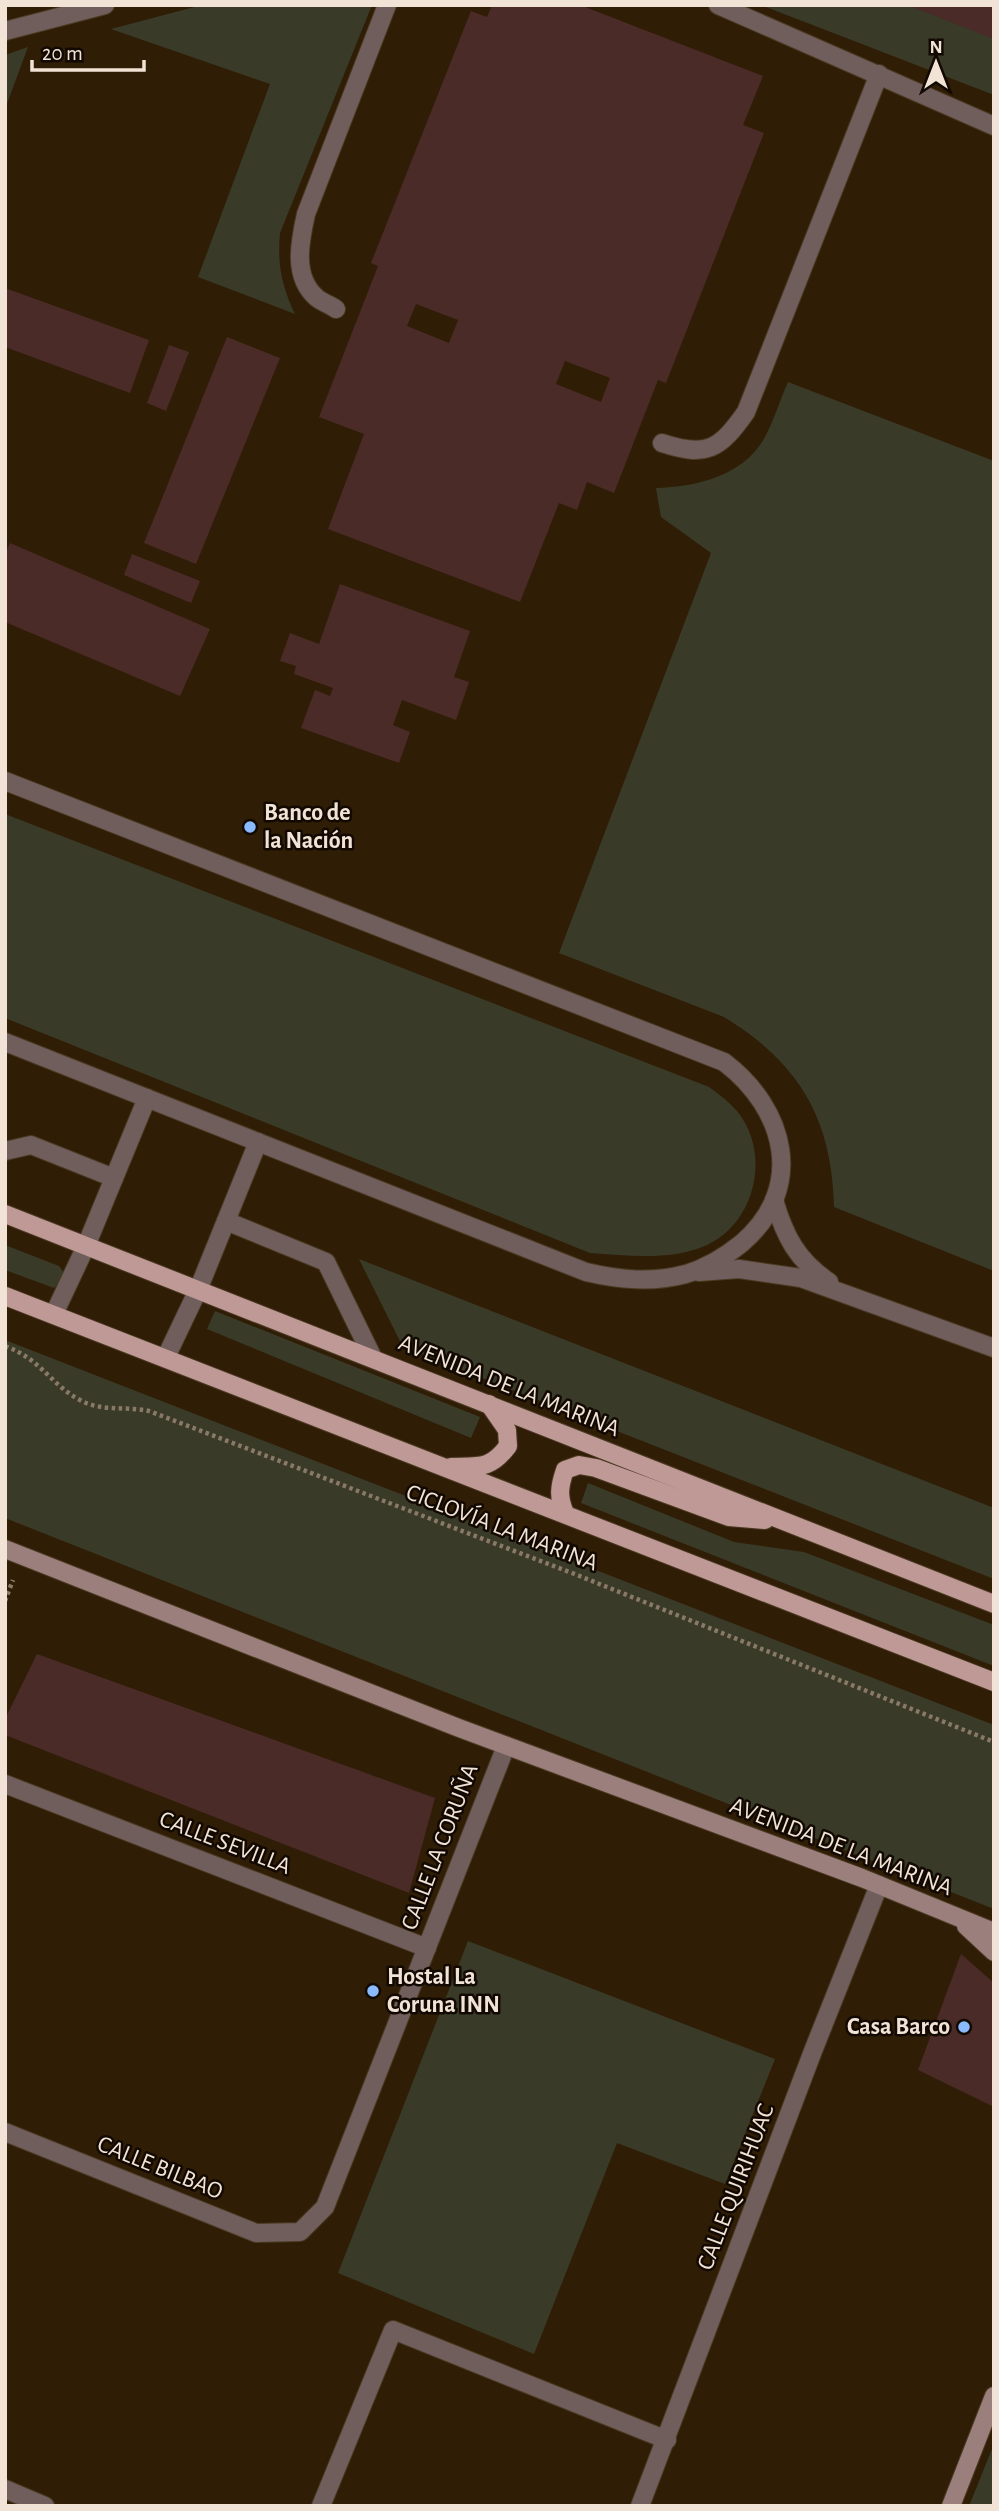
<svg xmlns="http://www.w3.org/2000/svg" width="999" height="2511" viewBox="0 0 999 2511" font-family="'Alegreya Sans',sans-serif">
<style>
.green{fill:#393b28}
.building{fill:#4a2b27;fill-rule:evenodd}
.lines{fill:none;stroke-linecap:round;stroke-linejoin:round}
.service-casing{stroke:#4b3922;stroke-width:20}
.minor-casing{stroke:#4b3922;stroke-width:20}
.secondary-casing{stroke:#4b3922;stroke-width:20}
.primary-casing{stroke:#4b3922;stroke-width:20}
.path{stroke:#8a7966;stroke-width:4.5;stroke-dasharray:3.5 3.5;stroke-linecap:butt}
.service{stroke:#6f5e5c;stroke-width:18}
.minor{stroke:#6f5e5c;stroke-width:18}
.secondary{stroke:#9b7f7c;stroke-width:18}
.primary{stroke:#be9996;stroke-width:18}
.poi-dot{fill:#89bafc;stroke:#120902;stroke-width:2.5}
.labels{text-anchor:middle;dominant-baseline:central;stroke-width:5;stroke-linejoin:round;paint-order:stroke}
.poi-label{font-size:24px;font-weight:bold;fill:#f1e3d5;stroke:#120902;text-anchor:start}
.street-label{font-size:24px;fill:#f1e3d5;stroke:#120902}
</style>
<rect width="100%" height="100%" fill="#301d05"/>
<g class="green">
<path d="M202 5H372L280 233C277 264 282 287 295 314L198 277 270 84 111 29Z"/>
<polygon points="761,5 994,5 994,95"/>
<polygon points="28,47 5,109 5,55"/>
<path d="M788 382 994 461V1271L834 1207C832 1118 799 1063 724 1017L559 953 711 553 661 517 656 488C696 487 744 476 765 437 774 420 780 400 788 382Z"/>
<path d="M5 814 709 1087C719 1094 729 1102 737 1111 773 1155 754 1227 702 1247 667 1261 627 1255 590 1253L5 1018Z"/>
<polygon points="5,1245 59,1266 64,1273 61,1281 54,1288 5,1270"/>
<polygon points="359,1259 994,1508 994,1579 403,1347"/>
<polygon points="215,1311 480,1417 471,1438 207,1329"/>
<polygon points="5,1340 994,1725 994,1909 5,1518"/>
<polygon points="588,1483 734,1542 804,1552 994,1625 994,1666 581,1503"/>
<polygon points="468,1941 775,2059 725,2184 617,2143 534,2354 338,2273"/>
<polygon points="994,2444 994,2506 969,2506"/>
</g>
<g class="building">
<path d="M492 5H580L763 76 743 125 764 133 666 383 658 380 614 493 587 482 577 510 559 503 520 602 328 529 364 434 319 417 378 266 371 263 471 11 487 17ZM416 304 458 320 449 343 407 326ZM565 361 610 378 601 402 556 384Z"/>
<polygon points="907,5 994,5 994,39"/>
<polygon points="5,288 149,340 130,393 5,347"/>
<polygon points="227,337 280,358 196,564 144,543"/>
<polygon points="169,345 189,352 166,411 147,403"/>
<polygon points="10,543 210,629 180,696 5,622 5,554"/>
<polygon points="132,554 200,581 191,603 124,575"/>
<polygon points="340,584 470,631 454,677 469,682 456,720 402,700 393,725 410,732 399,763 301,728 315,690 330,696 333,688 294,674 296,666 280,661 290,633 319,644"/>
<polygon points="37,1654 435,1798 409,1893 5,1735 5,1719"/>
<polygon points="961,1954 994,1983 994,2107 918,2070"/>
</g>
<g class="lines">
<g class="service-casing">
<g id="service">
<polyline points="718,5 994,126"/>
<polyline points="5,31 105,5"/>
<path d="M336 309C330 305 322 302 317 298 292 277 300 241 306 214L387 5"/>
<path d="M662 443C707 458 720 449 746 412L879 74"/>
<path d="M5 781 724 1062C786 1109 806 1188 742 1243 726 1256 706 1268 686 1274 652 1283 620 1280 586 1272L5 1042"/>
<polyline points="5,1151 31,1145 114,1178"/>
<path d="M774 1200C785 1237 797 1260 829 1282"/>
<polyline points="226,1221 326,1262 373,1358"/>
<polyline points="699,1272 739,1269 801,1278 994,1348"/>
<polyline points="54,1314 86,1246 147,1098"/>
<polyline points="166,1357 198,1290 258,1142"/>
</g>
</g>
<g class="minor-casing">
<g id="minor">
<polyline points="5,1784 427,1948"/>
<polyline points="5,2132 256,2233 300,2232 325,2207 506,1746"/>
<polyline points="5,2489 45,2506"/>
<polyline points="321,2506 393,2330 667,2440"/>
<polyline points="640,2506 813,2051 879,1885"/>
</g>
</g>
<g class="secondary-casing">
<g id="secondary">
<polyline points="5,1549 459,1728 862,1878 994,1932"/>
<polyline points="966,1926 994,1952"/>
<polyline points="951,2506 994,2396"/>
</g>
</g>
<g class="primary-casing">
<g id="primary">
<polyline points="5,1214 994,1604"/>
<polyline points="5,1296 994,1682"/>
<path d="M451 1467C479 1466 490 1470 508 1446L507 1430 489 1404"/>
<path d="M565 1513C558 1497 559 1487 565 1470L579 1465 596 1468 729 1517 765 1520"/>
</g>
</g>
<g class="path">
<path d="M5 1346C41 1359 51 1385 80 1400 101 1412 126 1406 149 1411L572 1573 994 1742"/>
<polyline points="5,1601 13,1580"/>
</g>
<use href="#service" class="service"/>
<use href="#minor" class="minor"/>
<use href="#secondary" class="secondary"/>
<use href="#primary" class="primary"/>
</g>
<g class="poi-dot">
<circle cx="250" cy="827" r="7"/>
<circle cx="373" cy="1991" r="7"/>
<circle cx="964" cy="2027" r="7"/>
</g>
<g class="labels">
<g class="poi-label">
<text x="264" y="813">Banco de<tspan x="264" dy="28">la Nación</tspan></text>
<text x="387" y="1977">Hostal La<tspan x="387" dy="28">Coruna INN</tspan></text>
<text x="950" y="2027" text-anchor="end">Casa Barco</text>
</g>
<g class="street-label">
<text transform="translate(509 1386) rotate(22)">AVENIDA DE LA MARINA</text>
<text transform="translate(502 1528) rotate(21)">CICLOVÍA LA MARINA</text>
<text transform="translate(225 1843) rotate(21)">CALLE SEVILLA</text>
<text transform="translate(440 1847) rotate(-69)">CALLE LA CORUÑA</text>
<text transform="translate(841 1847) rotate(21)">AVENIDA DE LA MARINA</text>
<text transform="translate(160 2168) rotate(22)">CALLE BILBAO</text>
<text transform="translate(736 2187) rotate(-69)">CALLE QUIRIHUAC</text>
</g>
</g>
<rect width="999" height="2511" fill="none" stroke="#f1e3d5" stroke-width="14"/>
<g transform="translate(936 63)" stroke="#120902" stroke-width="5" paint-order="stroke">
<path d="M0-5L12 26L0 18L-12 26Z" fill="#f1e3d5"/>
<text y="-10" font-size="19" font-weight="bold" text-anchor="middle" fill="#f1e3d5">N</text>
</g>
<path d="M32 60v10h112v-10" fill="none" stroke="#f1e3d5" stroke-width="3.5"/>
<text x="42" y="60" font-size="21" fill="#f1e3d5" stroke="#120902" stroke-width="5" paint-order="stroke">20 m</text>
</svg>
